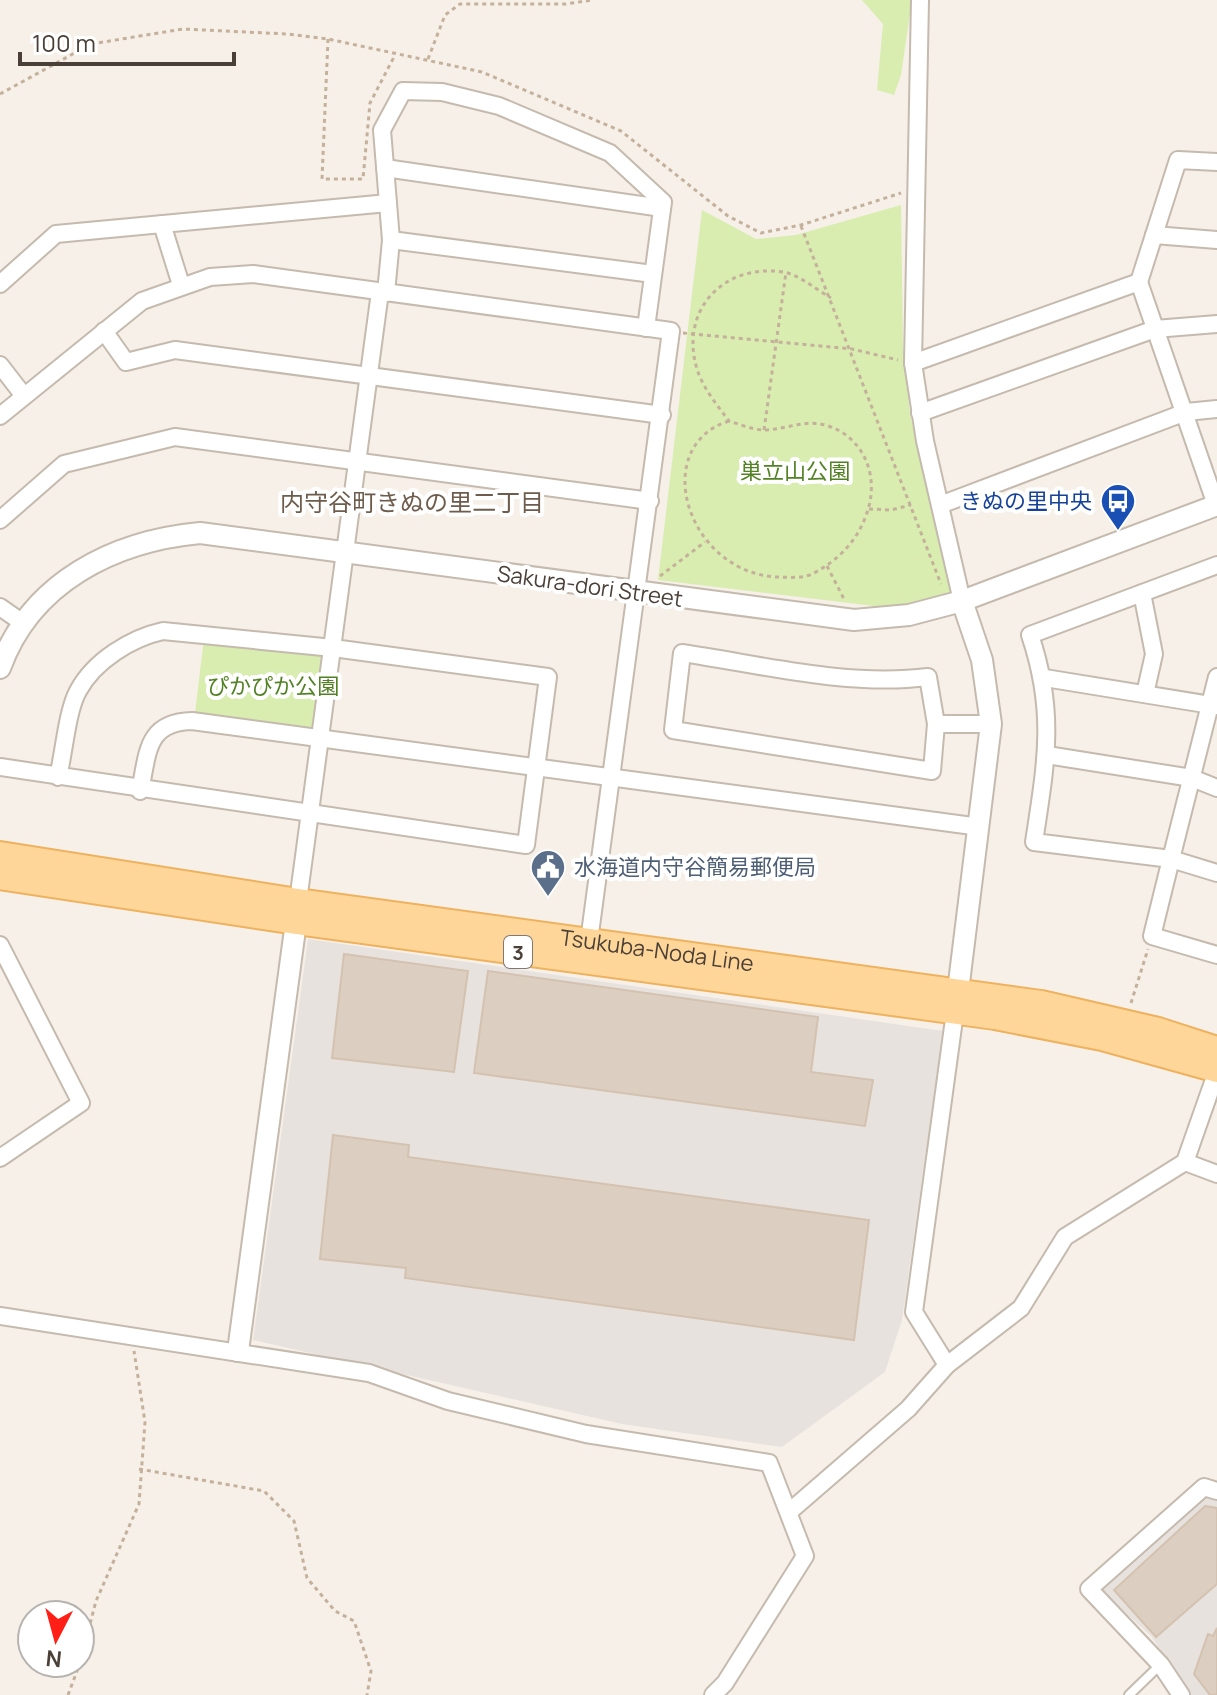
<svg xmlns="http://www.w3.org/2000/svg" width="1217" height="1695" viewBox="0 0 1217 1695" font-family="Manrope,'Noto Sans JP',sans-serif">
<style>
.industrial{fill:#e8e2de}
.green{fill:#d8edaf}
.building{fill:#dccec0;stroke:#d4c2b0;stroke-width:2}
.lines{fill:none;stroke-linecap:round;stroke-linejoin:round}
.service-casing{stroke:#c5baae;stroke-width:12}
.minor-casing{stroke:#c5baae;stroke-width:20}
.tertiary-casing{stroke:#c5baae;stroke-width:24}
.primary-casing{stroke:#eeb25f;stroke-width:28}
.path{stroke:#c5b19b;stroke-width:3;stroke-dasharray:4 4;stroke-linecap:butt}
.service{stroke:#fff;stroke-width:8}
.minor{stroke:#fff;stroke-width:16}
.tertiary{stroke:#fff;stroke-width:20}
.primary{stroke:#ffd699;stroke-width:24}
.labels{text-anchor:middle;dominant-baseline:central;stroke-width:8;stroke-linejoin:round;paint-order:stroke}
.shield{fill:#fff;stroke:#807973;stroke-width:2}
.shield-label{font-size:20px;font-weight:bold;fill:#4a4037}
.park-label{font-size:22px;fill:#538224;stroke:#fff}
.transit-label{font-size:22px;fill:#164399;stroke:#fff;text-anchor:end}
.street-label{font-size:22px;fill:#4a4037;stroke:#fff}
.service-label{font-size:22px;fill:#4e5e75;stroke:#fff;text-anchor:start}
.neighbourhood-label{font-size:24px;fill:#6e5d4d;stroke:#fff}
</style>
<rect width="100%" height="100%" fill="#f6f0e9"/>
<g class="industrial">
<polygon points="308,939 943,1031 902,1320 885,1372 782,1447 622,1424 253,1340"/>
<polygon points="1200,1497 1217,1498 1217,1695 1191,1695 1151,1636 1099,1589"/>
</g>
<g class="green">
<polygon points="862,0 912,0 901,75 894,95 877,90 883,24"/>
<polygon points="901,205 903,347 910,414 951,592 897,606 874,606 658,580 702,210 756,239 796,235"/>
<polygon points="204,638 323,655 313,729 195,713"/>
</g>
<g class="building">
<polygon points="344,954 468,971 454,1072 332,1058"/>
<polygon points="488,971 818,1017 811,1072 873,1080 865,1126 474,1073"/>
<polygon points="333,1135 409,1145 408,1157 869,1220 854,1340 405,1278 406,1268 320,1259"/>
<polygon points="1205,1506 1217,1508 1217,1584 1156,1637 1114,1590"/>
<polygon points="1217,1628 1217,1695 1210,1695 1194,1674 1208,1634 1213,1636"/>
</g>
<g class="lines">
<g class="service-casing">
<polyline id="service" points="1129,1695 1160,1665"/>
</g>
<g class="minor-casing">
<g id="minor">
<polyline points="920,0 913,363 925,441 962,601"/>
<polyline points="385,168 662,208"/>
<polyline points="162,224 181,285"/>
<polyline points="1154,235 1217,240"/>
<polyline points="391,240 653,274"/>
<polyline points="1139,282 1216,505"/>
<polyline points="0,284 56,234 388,203"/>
<polyline points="386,293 391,240 382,130 403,91 442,92 499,106 610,153 663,202 646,328"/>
<polyline points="104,331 126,362 175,350 662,415"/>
<polyline points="913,363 1139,282 1178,160 1217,162"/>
<polyline points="0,365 24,396"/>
<polyline points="920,413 1155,329 1217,324"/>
<polyline points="0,416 142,301 210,277 253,274 671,331 589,941"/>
<polyline points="940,505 1186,412 1217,409"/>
<polyline points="0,520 64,464 175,437 650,501"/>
<path d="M1217 565 1030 635C1056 712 1046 763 1034 842L1171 859 1152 936 1217 955"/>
<polyline points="1142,593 1154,654 1145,694"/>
<polyline points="0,607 23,623"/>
<path d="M682 653C763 665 847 687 928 677L936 724 932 771 673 730Z"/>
<polyline points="1217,677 1171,859 1217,873"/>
<polyline points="1045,678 1217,706"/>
<polyline points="936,724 991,724"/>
<polyline points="1047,755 1192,778 1217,788"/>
<path d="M0 767 526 845 548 677 333 648 163 631C131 638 94 661 78 691 67 711 64 753 58 777"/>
<path d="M140 791C148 753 146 722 192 721L980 827"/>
<polyline points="298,901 380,292"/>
<polyline points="0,945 81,1103 0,1158"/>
<polyline points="1185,1162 1217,1174"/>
<polyline points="0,1316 369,1373 448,1401 586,1434 769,1463 805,1556 725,1683 713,1695"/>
<polyline points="947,1365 914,1312 955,1012"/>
<polyline points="789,1512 908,1409 947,1365 1021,1308 1065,1237 1185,1162 1217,1071"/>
<polyline points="1181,1695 1161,1665 1089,1589 1204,1487 1217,1491"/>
</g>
</g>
<g class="tertiary-casing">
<g id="tertiary">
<path d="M0 668C31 582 114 541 200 533L854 620 909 615 962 601 1217 505"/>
<polyline points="956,1007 991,724 982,660 962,601"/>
<polyline points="238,1351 296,922"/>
</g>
</g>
<g class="primary-casing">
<g id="primary">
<path id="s1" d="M0 854 298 901 1041 1003 1158 1030 1217 1049"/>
<polyline points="0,877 296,922 995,1017 1102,1038 1217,1070"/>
</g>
</g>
<g class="path">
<polyline points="328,39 322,179 363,179 370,103 395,55"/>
<polyline points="428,59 445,15 460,4 566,4 592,0"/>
<polyline points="0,94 91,44 183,29 287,34 328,39 482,72 621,131 728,216 761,233 801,225 901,193"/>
<polyline points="801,226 941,584"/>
<polyline points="683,333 852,349 898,360"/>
<path d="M729 421C649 446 686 571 776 577 788 577 801 579 812 574 840 560 861 537 869 506 878 471 861 435 825 425 805 419 784 430 764 430 753 430 739 424 729 421 717 405 703 388 697 369 679 310 724 263 783 272 798 274 817 290 831 298"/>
<polyline points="764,430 786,272"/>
<polyline points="869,509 891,510 911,505"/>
<polyline points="827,566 845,601"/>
<polyline points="660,576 705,542"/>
<polyline points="1131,1003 1148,949"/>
<polyline points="139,1469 264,1491 294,1521 307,1578 335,1611 354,1621 371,1671 367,1695"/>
<polyline points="80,1662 96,1601 139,1504 145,1422 134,1351"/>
<polyline points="68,1695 80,1663"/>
</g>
<use href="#service" class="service"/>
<use href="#minor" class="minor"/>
<use href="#tertiary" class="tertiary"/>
<use href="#primary" class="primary"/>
</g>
<defs>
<g id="bus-pin" transform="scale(1.8)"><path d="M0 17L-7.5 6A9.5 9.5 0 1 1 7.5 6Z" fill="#1a4fb4" stroke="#fff"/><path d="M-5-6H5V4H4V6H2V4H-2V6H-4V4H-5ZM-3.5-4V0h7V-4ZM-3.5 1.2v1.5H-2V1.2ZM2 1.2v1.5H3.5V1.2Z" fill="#fff"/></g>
<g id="civic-pin" transform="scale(1.8)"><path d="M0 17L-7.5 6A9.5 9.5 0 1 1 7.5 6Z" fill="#5c6f8a" stroke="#fff"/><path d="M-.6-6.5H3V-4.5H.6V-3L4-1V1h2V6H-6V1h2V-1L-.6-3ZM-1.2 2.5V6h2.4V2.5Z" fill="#fff"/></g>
</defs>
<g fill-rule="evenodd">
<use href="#bus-pin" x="1118" y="501"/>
<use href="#civic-pin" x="548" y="867"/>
</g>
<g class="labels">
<rect class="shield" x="504" y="936" width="28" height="32" rx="6"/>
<g class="shield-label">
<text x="518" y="952">3</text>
</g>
<g class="park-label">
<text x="795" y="471">巣立山公園</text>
<text x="273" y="686">ぴかぴか公園</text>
</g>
<g class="transit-label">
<text x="1092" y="501">きぬの里中央</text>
</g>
<g class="street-label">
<text transform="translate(590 586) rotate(8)">Sakura-dori Street</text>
<text stroke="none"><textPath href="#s1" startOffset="664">Tsukuba-Noda Line</textPath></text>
</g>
<g class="service-label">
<text x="574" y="867">水海道内守谷簡易郵便局</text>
</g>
<g class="neighbourhood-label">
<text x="412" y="501">内守谷町きぬの里二丁目</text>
</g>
</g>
<g transform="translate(56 1639) rotate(186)"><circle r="38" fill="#ffffff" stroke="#b7b3af" stroke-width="2"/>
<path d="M0-6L14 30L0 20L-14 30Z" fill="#ff1f17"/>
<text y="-12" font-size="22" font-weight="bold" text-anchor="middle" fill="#4a4037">N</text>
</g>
<path d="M20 52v12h214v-12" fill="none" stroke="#4a4037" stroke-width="4"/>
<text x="32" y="52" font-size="24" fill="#4a4037" stroke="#ffffff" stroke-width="6" paint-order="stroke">100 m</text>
</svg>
